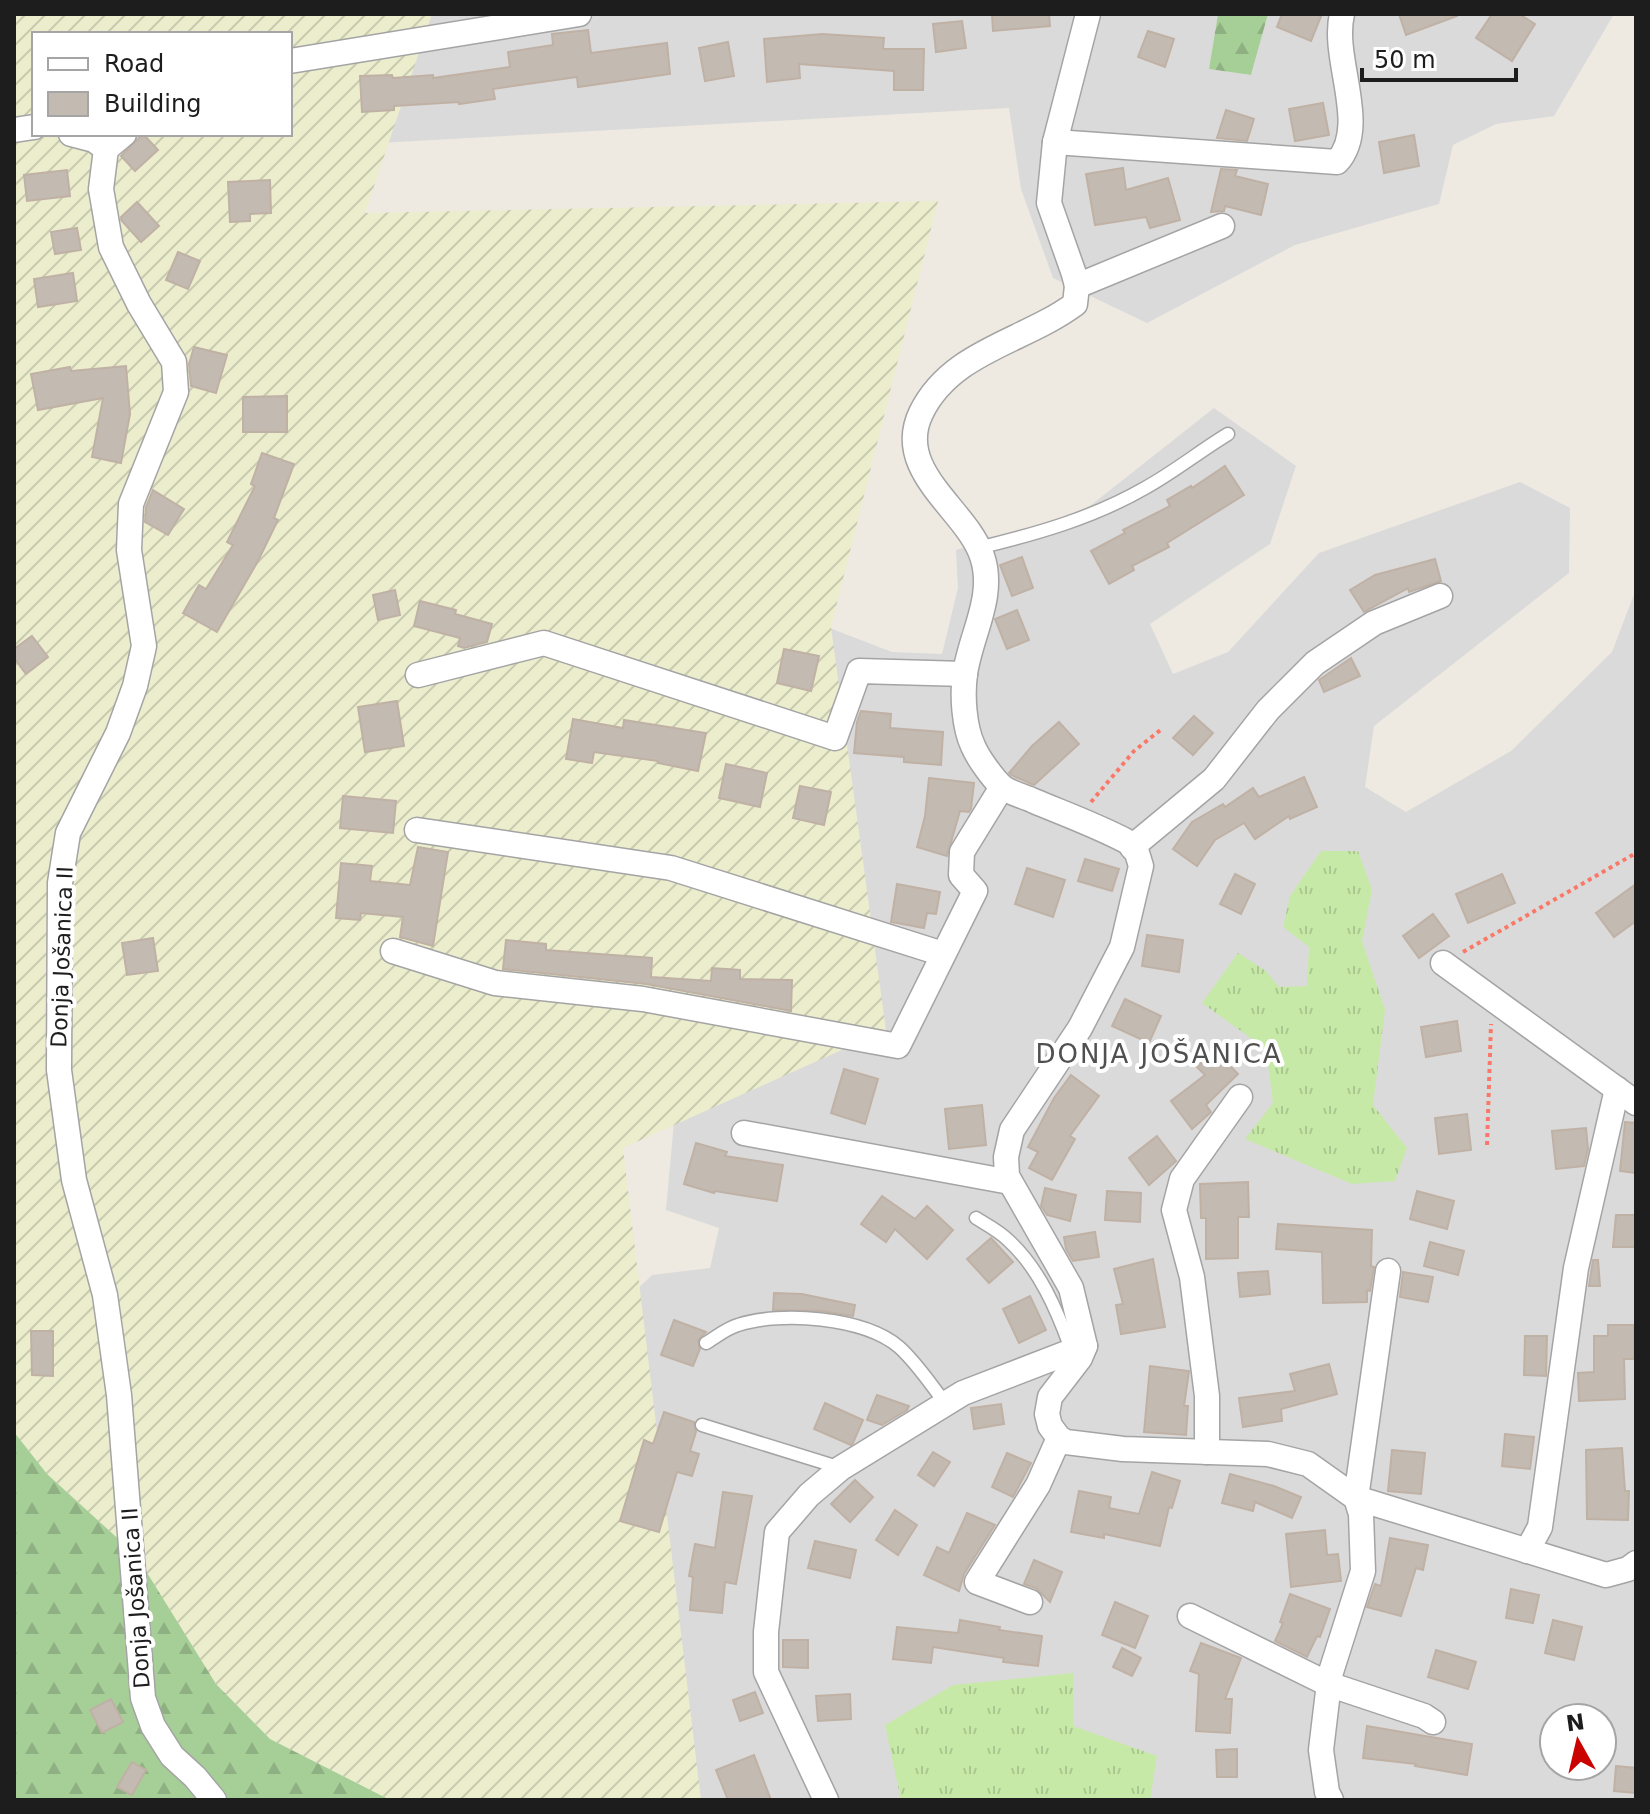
<svg xmlns="http://www.w3.org/2000/svg" width="1650" height="1814" viewBox="0 0 1650 1814" font-family="'DejaVu Sans',sans-serif">
<style>
.residential{fill:#dbdada;fill-rule:evenodd}
.farmland{fill:url(#farmland-furrows);fill-rule:evenodd}
.grass{fill:url(#grass-tufts)}
.forest{fill:url(#forest-firs)}
.building{fill:#c3bab2;stroke:#c0b1a5;stroke-width:2}
.lines{fill:none;stroke-linecap:round;stroke-linejoin:round}
.service-casing{stroke:#a4a4a4;stroke-width:15}
.minor-casing{stroke:#a4a4a4;stroke-width:27}
.path{stroke:#fa7867;stroke-width:4;stroke-dasharray:4 4;stroke-linecap:butt}
.service{stroke:#fff;stroke-width:12}
.minor{stroke:#fff;stroke-width:24}
.labels{text-anchor:middle;dominant-baseline:central;stroke-width:8;stroke-linejoin:round;paint-order:stroke}
.street-label{font-size:22px;fill:#1d1d1d;stroke:#fff}
.quarter-label{font-size:26px;letter-spacing:2px;fill:#505050;stroke:#fff}
</style>
<defs>
<pattern id="farmland-furrows" width="10" height="10" patternUnits="userSpaceOnUse" patternTransform="scale(2)"><rect width="10" height="10" fill="#ebedcd"/><path d="M-1 1l2-2M0 10L10 0M9 11l2-2" fill="none" stroke="#c9cbb0"/></pattern>
<pattern id="grass-tufts" width="24" height="20" patternUnits="userSpaceOnUse" patternTransform="scale(2)"><rect width="24" height="20" fill="#c7e9a7"/><path d="M3 7l-1-3M5 7V3M7 7l1-3M15 17l-1-3M17 17v-4M19 17l1-3" fill="none" stroke="#aac78f"/></pattern>
<pattern id="forest-firs" width="22" height="20" patternUnits="userSpaceOnUse" patternTransform="scale(2)"><rect width="22" height="20" fill="#a6ce97"/><path d="M5 1l3.5 6h-7zM16 11l3.5 6h-7z" fill="#8eb082"/></pattern>
</defs>
<rect width="100%" height="100%" fill="#eeeae2"/>
<g class="residential">
<polygon points="75,14 1218,14 1209,69 1251,75 1268,14 1614,14 1554,116 1496,124 1453,145 1439,204 1295,245 1147,323 1053,278 1021,189 1009,108 360,144 337,187 303,226 253,233 224,246 259,307 306,338 320,406 326,500 261,650 207,716 184,783 212,996 133,1025 23,930 14,927 14,88 34,71 34,134 290,134 290,34 61,34"/>
<path d="M1214 408 1296 466 1270 544 1150 624 1173 674 1228 652 1319 553 1520 482 1570 508 1569 573 1374 726 1365 787 1406 812 1511 751 1612 652 1636 589V1800H655L595 1330 652 1275 710 1268 719 1228 666 1210 678 1078 762 602 892 652 942 654 958 588 956 550 1081 513ZM1554 1718H1602V1766H1554Z"/>
</g>
<path class="farmland" d="M14 14H432L365 213 938 201 831 627 886 1030 623 1148 701 1800H390L270 1739 216 1684 136 1555 47 1474 14 1432ZM34 34H290V134H34Z"/>
<g class="grass">
<polygon points="1321,851 1358,851 1372,890 1362,941 1385,1010 1373,1105 1407,1148 1395,1181 1352,1184 1245,1139 1273,1103 1266,1049 1202,1003 1238,953 1266,971 1279,987 1307,986 1309,947 1283,927 1290,896"/>
<polygon points="1073,1673 1073,1726 1157,1756 1150,1800 901,1800 885,1725 953,1685"/>
</g>
<g class="forest">
<polygon points="1218,14 1268,14 1251,75 1209,69"/>
<polygon points="14,1432 47,1474 136,1555 216,1684 270,1739 390,1800 14,1800"/>
</g>
<g class="building">
<polygon points="992,14 1049,14 1050,26 993,31"/>
<polygon points="1282,14 1322,14 1311,41 1277,27"/>
<polygon points="1399,14 1457,14 1457,16 1406,35"/>
<polygon points="1492,14 1519,14 1535,24 1512,61 1476,38"/>
<polygon points="962,21 966,48 936,52 933,24"/>
<polygon points="588,30 591,53 667,43 670,74 578,87 577,77 493,89 495,99 459,104 459,102 394,106 394,110 362,112 360,76 392,75 393,78 433,75 433,78 510,67 508,52 553,45 552,34"/>
<polygon points="1148,31 1174,39 1165,67 1138,57"/>
<polygon points="822,34 884,38 883,49 924,49 923,90 894,90 894,71 799,64 800,78 767,82 764,39"/>
<polygon points="728,42 734,76 705,81 699,48"/>
<polygon points="1323,103 1329,135 1295,141 1289,109"/>
<polygon points="1226,110 1254,119 1247,141 1217,138"/>
<polygon points="143,134 158,150 135,171 121,156"/>
<polygon points="1414,135 1419,166 1384,173 1379,142"/>
<polygon points="1123,168 1126,190 1168,178 1180,220 1150,228 1146,217 1095,225 1086,174"/>
<polygon points="1221,169 1237,170 1235,176 1268,184 1261,215 1225,206 1224,211 1211,212"/>
<polygon points="67,170 70,196 27,201 24,175"/>
<polygon points="270,180 271,213 250,214 250,221 230,222 228,182"/>
<polygon points="137,202 159,226 141,242 122,221 121,217"/>
<polygon points="77,228 81,250 55,254 51,232"/>
<polygon points="178,252 200,261 188,289 166,280"/>
<polygon points="73,273 77,301 38,307 34,279"/>
<polygon points="194,347 227,355 216,393 191,386 189,364"/>
<polygon points="126,366 130,414 121,463 92,457 103,398 38,410 31,374 70,367 71,371"/>
<polygon points="287,396 287,432 243,432 243,397"/>
<polygon points="262,453 294,464 274,518 278,520 258,561 217,632 183,613 199,585 206,589 233,545 227,542 255,486 251,484"/>
<polygon points="1225,466 1244,495 1167,543 1169,547 1132,566 1134,570 1109,584 1091,551 1125,533 1123,530 1170,506 1167,500 1191,486 1192,488"/>
<polygon points="153,490 184,509 168,535 145,522 146,507"/>
<polygon points="1022,557 1033,588 1012,596 1000,565"/>
<polygon points="1435,559 1441,581 1409,592 1408,588 1364,612 1350,590 1375,575"/>
<polygon points="395,590 400,615 378,620 373,595"/>
<polygon points="420,601 456,610 455,614 492,624 487,642 464,648 458,646 460,638 414,626"/>
<polygon points="1017,610 1029,640 1007,649 995,619"/>
<polygon points="32,636 48,657 26,674 14,658 14,649"/>
<polygon points="784,649 819,656 811,691 777,683"/>
<polygon points="1351,658 1360,676 1324,692 1319,680"/>
<polygon points="397,701 404,746 365,752 358,707"/>
<polygon points="861,711 891,714 890,728 943,732 941,765 904,762 904,757 854,753 857,722"/>
<polygon points="1194,716 1213,733 1193,755 1173,738"/>
<polygon points="573,719 623,728 624,720 706,733 698,771 658,763 658,761 594,752 592,763 566,759"/>
<polygon points="1059,722 1079,744 1034,785 1011,775 1009,773 1032,746"/>
<polygon points="726,764 767,773 760,807 719,798"/>
<polygon points="1304,777 1317,807 1290,819 1289,816 1255,839 1244,823 1215,840 1197,866 1173,849 1192,822 1223,804 1225,807 1253,788 1259,797"/>
<polygon points="929,778 974,783 971,809 969,812 960,811 947,856 917,847 925,816"/>
<polygon points="800,786 831,792 824,825 793,818"/>
<polygon points="343,796 396,801 393,833 340,828"/>
<polygon points="418,847 448,852 433,946 400,937 403,917 361,913 360,920 336,918 341,863 372,866 370,881 410,885"/>
<polygon points="1085,859 1119,869 1112,891 1078,881"/>
<polygon points="1027,868 1065,880 1053,917 1015,904"/>
<polygon points="1235,874 1255,884 1241,914 1220,904"/>
<polygon points="1502,874 1515,903 1468,923 1456,894"/>
<polygon points="897,884 940,892 936,914 927,913 924,928 891,922"/>
<polygon points="1636,884 1636,921 1614,937 1596,913"/>
<polygon points="1433,914 1449,936 1419,958 1403,936"/>
<polygon points="1147,935 1183,940 1179,972 1142,966"/>
<polygon points="153,938 158,971 127,975 122,943"/>
<polygon points="506,940 546,944 546,950 652,958 651,977 711,981 712,968 740,970 740,979 792,980 791,1011 646,984 503,969"/>
<polygon points="1125,999 1161,1016 1149,1043 1112,1026"/>
<polygon points="1457,1021 1461,1051 1426,1057 1421,1027"/>
<polygon points="1215,1050 1238,1074 1206,1105 1211,1112 1192,1129 1171,1101 1205,1075 1197,1067"/>
<polygon points="844,1069 878,1079 865,1124 831,1113"/>
<polygon points="1071,1075 1099,1096 1070,1136 1075,1139 1052,1180 1029,1168 1038,1152 1028,1147 1054,1098"/>
<polygon points="982,1105 986,1145 949,1149 945,1109"/>
<polygon points="1467,1114 1471,1150 1439,1154 1435,1118"/>
<polygon points="1625,1122 1636,1123 1636,1173 1620,1171"/>
<polygon points="1586,1128 1588,1149 1584,1166 1556,1169 1552,1131"/>
<polygon points="1157,1136 1176,1161 1149,1185 1129,1158"/>
<polygon points="696,1143 727,1152 725,1156 783,1165 777,1201 715,1191 714,1193 684,1184"/>
<polygon points="1248,1182 1249,1217 1238,1217 1238,1258 1206,1259 1206,1218 1201,1218 1200,1184"/>
<polygon points="1045,1188 1076,1195 1070,1221 1047,1215 1041,1206"/>
<polygon points="1107,1191 1141,1193 1140,1222 1105,1220"/>
<polygon points="1417,1191 1454,1201 1447,1229 1410,1219"/>
<polygon points="882,1196 915,1219 927,1206 953,1230 927,1259 895,1229 886,1242 861,1224"/>
<polygon points="1616,1215 1636,1215 1636,1247 1613,1247"/>
<polygon points="1278,1224 1372,1230 1371,1266 1374,1267 1370,1291 1367,1290 1367,1302 1323,1303 1322,1252 1276,1249"/>
<polygon points="1095,1232 1099,1257 1073,1261 1066,1249 1064,1237"/>
<polygon points="991,1238 1013,1262 989,1283 967,1259"/>
<polygon points="1430,1242 1464,1251 1458,1275 1424,1266"/>
<polygon points="1153,1259 1165,1327 1121,1334 1116,1305 1123,1304 1114,1269"/>
<polygon points="1593,1260 1598,1260 1600,1286 1589,1286"/>
<polygon points="1268,1271 1270,1294 1240,1297 1238,1273"/>
<polygon points="1403,1272 1433,1277 1428,1302 1400,1297"/>
<polygon points="774,1293 802,1294 855,1305 853,1316 822,1311 773,1310"/>
<polygon points="1030,1296 1046,1330 1019,1343 1003,1309"/>
<polygon points="674,1320 706,1332 698,1340 700,1349 693,1366 661,1355"/>
<polygon points="1608,1325 1634,1325 1634,1359 1624,1359 1625,1399 1579,1401 1578,1373 1594,1372 1594,1336 1608,1336"/>
<polygon points="31,1331 53,1331 53,1376 32,1375"/>
<polygon points="1525,1336 1547,1336 1546,1376 1524,1375"/>
<polygon points="1329,1364 1337,1394 1281,1409 1282,1421 1243,1427 1239,1398 1295,1391 1290,1374"/>
<polygon points="1150,1366 1189,1371 1184,1406 1188,1406 1186,1435 1144,1432"/>
<polygon points="877,1395 909,1406 907,1410 882,1425 867,1420"/>
<polygon points="825,1403 863,1420 853,1443 851,1445 814,1429"/>
<polygon points="1001,1404 1004,1424 974,1429 971,1408"/>
<polygon points="664,1412 694,1422 696,1432 690,1451 699,1454 692,1476 677,1472 659,1532 620,1521 644,1440 653,1444"/>
<polygon points="1505,1434 1534,1437 1530,1469 1502,1466"/>
<polygon points="1622,1448 1625,1491 1629,1491 1628,1520 1587,1519 1586,1450"/>
<polygon points="1392,1450 1425,1453 1421,1494 1388,1491"/>
<polygon points="933,1452 950,1462 934,1486 918,1475"/>
<polygon points="1007,1453 1031,1463 1013,1497 992,1487"/>
<polygon points="1152,1472 1180,1481 1172,1508 1169,1507 1160,1546 1104,1534 1104,1538 1071,1532 1079,1491 1111,1497 1109,1508 1139,1514"/>
<polygon points="1230,1474 1274,1486 1301,1497 1292,1518 1255,1502 1253,1511 1222,1503"/>
<polygon points="855,1480 873,1497 850,1522 831,1504"/>
<polygon points="723,1492 752,1496 736,1584 725,1582 722,1613 690,1610 693,1577 689,1576 695,1544 715,1548"/>
<polygon points="895,1510 917,1525 898,1555 876,1540"/>
<polygon points="967,1513 995,1525 964,1574 959,1591 924,1575 937,1547 949,1553"/>
<polygon points="1325,1530 1327,1555 1338,1554 1341,1581 1291,1587 1286,1534"/>
<polygon points="1390,1538 1428,1545 1423,1570 1416,1568 1401,1616 1367,1607 1375,1584 1381,1586"/>
<polygon points="815,1541 856,1550 850,1578 808,1568"/>
<polygon points="1034,1560 1062,1572 1050,1602 1036,1588 1024,1584"/>
<polygon points="1511,1589 1539,1595 1533,1623 1506,1618"/>
<polygon points="1290,1594 1330,1609 1320,1637 1317,1636 1307,1657 1275,1641 1283,1623 1280,1622"/>
<polygon points="1115,1602 1148,1616 1135,1648 1102,1635"/>
<polygon points="960,1620 1000,1627 999,1630 1042,1636 1038,1666 1003,1662 1004,1658 933,1647 931,1663 893,1659 897,1627 958,1633"/>
<polygon points="1553,1620 1582,1627 1574,1660 1545,1653"/>
<polygon points="783,1640 808,1640 808,1668 783,1667"/>
<polygon points="1201,1643 1241,1658 1225,1699 1232,1699 1230,1733 1196,1731 1199,1674 1190,1671"/>
<polygon points="1122,1648 1141,1658 1132,1676 1113,1667"/>
<polygon points="1436,1650 1476,1662 1468,1689 1428,1677"/>
<polygon points="755,1692 763,1713 740,1721 733,1700"/>
<polygon points="850,1694 851,1719 818,1721 816,1696"/>
<polygon points="111,1699 123,1722 102,1733 90,1710"/>
<polygon points="1367,1726 1472,1744 1467,1775 1415,1766 1416,1764 1363,1758"/>
<polygon points="1237,1749 1237,1777 1217,1777 1216,1750"/>
<polygon points="754,1755 771,1800 728,1800 716,1770"/>
<polygon points="132,1762 146,1770 132,1795 117,1787"/>
<polygon points="1616,1766 1636,1768 1636,1793 1614,1791"/>
</g>
<g class="lines">
<g class="service-casing">
<g id="service">
<path d="M978 548C1036 534 1093 518 1145 488 1174 472 1200 451 1228 434"/>
<path d="M976 1218C987 1225 999 1231 1008 1240 1039 1268 1057 1310 1071 1349"/>
<path d="M706 1343C716 1337 727 1328 738 1325 780 1311 864 1317 899 1347 917 1363 931 1385 946 1404"/>
<polyline points="702,1425 841,1468"/>
</g>
</g>
<g class="minor-casing">
<g id="minor">
<path d="M1088 14 1055 142 1049 203 1074 274 1077 286 1075 304C1024 342 951 351 921 413 893 471 967 510 982 556 996 596 970 636 965 674 962 695 964 727 973 746 978 758 992 777 1001 786 1009 793 1024 796 1034 801 1065 814 1098 826 1128 842L1137 853 1141 866 1122 947 1080 1028 1012 1130 1006 1157 1007 1176 1071 1288 1085 1346 1080 1358 1050 1397 1047 1414 1050 1426 1059 1438 1066 1442 1123 1449 1268 1454 1308 1464 1356 1498 1361 1514 1363 1571 1330 1675 1321 1750 1327 1792 1331 1800"/>
<polyline points="290,61 579,14"/>
<polyline points="14,130 34,127"/>
<polyline points="71,134 94,140 106,149"/>
<polyline points="124,134 106,149 101,189 111,247 139,304 174,362 176,392 131,504 129,550 144,646 135,686 118,733 68,833 60,883 59,1070 74,1180 105,1295 119,1395 143,1698 153,1726 172,1756 195,1777 214,1800"/>
<path d="M1055 142 1337 162C1370 126 1331 59 1342 14"/>
<polyline points="1077,286 1222,226"/>
<polyline points="418,675 544,643 835,738 859,671 965,674"/>
<polyline points="417,830 671,868 943,954"/>
<polyline points="1132,847 1214,779 1268,710 1315,663 1374,623 1440,596"/>
<polyline points="393,951 495,983 643,999 898,1046 975,891 961,875 962,852 1002,787"/>
<polyline points="1443,963 1636,1103"/>
<polyline points="744,1133 1010,1182"/>
<polyline points="1388,1271 1356,1498 1606,1575 1628,1569 1636,1563"/>
<polyline points="1207,1452 1207,1396 1192,1277 1174,1210 1182,1179 1240,1097"/>
<polyline points="1527,1551 1540,1527 1576,1268 1617,1089"/>
<polyline points="1030,1602 977,1582 1038,1485 1059,1438"/>
<polyline points="1190,1616 1328,1684 1424,1716 1433,1722"/>
<polyline points="826,1800 766,1672 766,1632 777,1532 809,1495 841,1468 963,1393 1085,1346"/>
</g>
</g>
<g class="path">
<polyline points="1091,802 1134,751 1163,728"/>
<polyline points="1463,952 1636,853"/>
<polyline points="1487,1145 1491,1024"/>
</g>
<use href="#service" class="service"/>
<use href="#minor" class="minor"/>
</g>
<g class="labels">
<g class="street-label">
<text transform="translate(62 957) rotate(-88)">Donja Jošanica II</text>
<text transform="translate(136 1598) rotate(-94)">Donja Jošanica II</text>
</g>
<g class="quarter-label">
<text x="1159" y="1054">DONJA JOŠANICA</text>
</g>
</g>
<rect width="1650" height="1814" fill="none" stroke="#1d1d1d" stroke-width="32"/>
<rect x="32" y="32" width="260" height="104" fill="#ffffff" stroke="#a5a5a5" stroke-width="2"/>
<rect x="48" y="58" width="40" height="12" fill="#ffffff" stroke="#a5a5a5" stroke-width="2"/>
<text x="104" y="72" font-size="24" fill="#1d1d1d">Road</text>
<rect x="48" y="92" width="40" height="24" fill="#c3bab2" stroke="#a5a5a5" stroke-width="2"/>
<text x="104" y="112" font-size="24" fill="#1d1d1d">Building</text>
<g transform="translate(1578 1742) rotate(352)"><circle r="38" fill="#ffffff" stroke="#a5a5a5" stroke-width="2"/>
<path d="M0-6L14 30L0 20L-14 30Z" fill="#ca0200"/>
<text y="-12" font-size="22" font-weight="bold" text-anchor="middle" fill="#1d1d1d">N</text>
</g>
<path d="M1362 68v12h154v-12" fill="none" stroke="#1d1d1d" stroke-width="4"/>
<text x="1374" y="68" font-size="24" fill="#1d1d1d" stroke="#ffffff" stroke-width="6" paint-order="stroke">50 m</text>
</svg>
